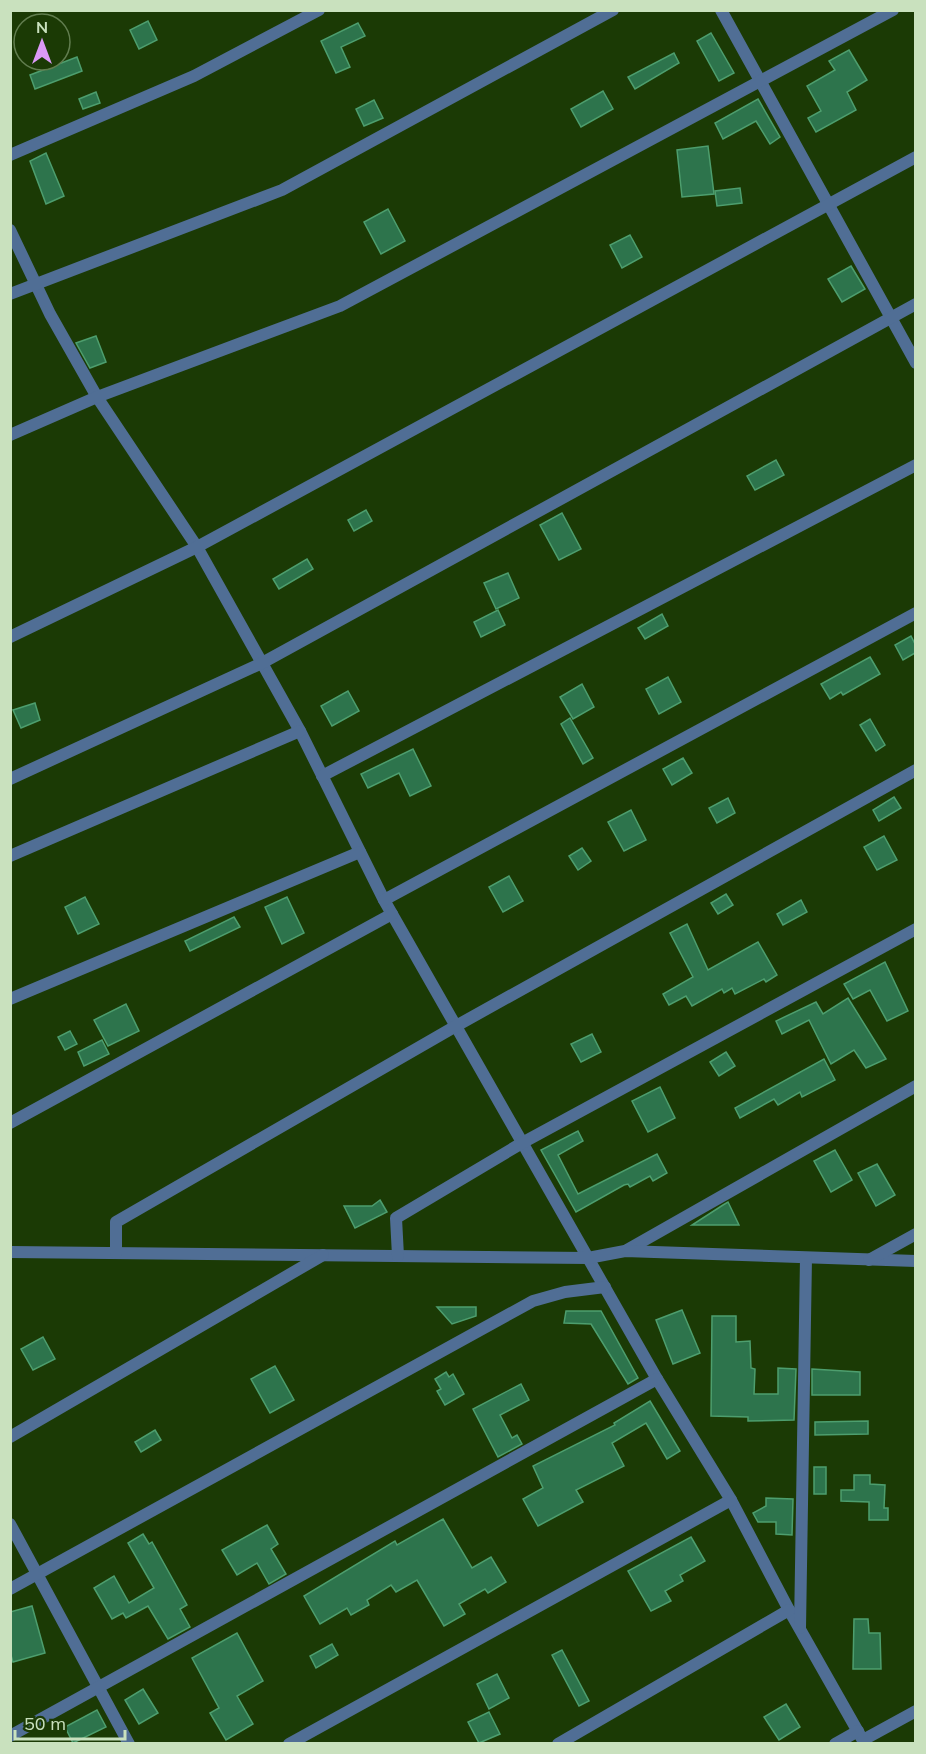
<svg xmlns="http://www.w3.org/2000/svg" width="926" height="1754" viewBox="0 0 926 1754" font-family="Mulish,sans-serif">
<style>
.building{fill:#2d744c;stroke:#4d9e6e;stroke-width:1.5}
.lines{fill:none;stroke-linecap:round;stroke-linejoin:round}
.minor{stroke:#506e95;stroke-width:12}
</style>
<rect width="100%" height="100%" fill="#1b3a05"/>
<g class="building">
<polygon points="148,21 157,40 139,49 130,30"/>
<polygon points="358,23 365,36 341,47 350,67 336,73 321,41"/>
<polygon points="711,33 734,73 719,81 697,41"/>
<polygon points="849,50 867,80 847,92 856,110 816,132 808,118 821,111 807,86 835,70 829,61"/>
<polygon points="674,53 679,63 635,89 628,77"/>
<polygon points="77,57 82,71 35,89 30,75"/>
<polygon points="603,91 613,109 581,127 571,109"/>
<polygon points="96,92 100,103 83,109 79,99"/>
<polygon points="758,99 780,137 770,144 756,121 723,139 715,123"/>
<polygon points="374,100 383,118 364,126 356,109"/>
<polygon points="708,146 714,194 682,197 677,150"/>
<polygon points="46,153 64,196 46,204 30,161"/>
<polygon points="740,188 742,203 717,206 715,191"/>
<polygon points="388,209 405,241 381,254 364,222"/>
<polygon points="630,235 642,257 622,268 610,245"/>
<polygon points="851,266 865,289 842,302 828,279"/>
<polygon points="96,336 106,362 90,368 76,343"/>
<polygon points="776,460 784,475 755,490 747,476"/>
<polygon points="366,510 372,521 354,531 348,520"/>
<polygon points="562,513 581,549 559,560 540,525"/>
<polygon points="307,559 313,569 279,589 273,579"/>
<polygon points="508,573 519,598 496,609 484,583"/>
<polygon points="498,610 505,625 481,637 474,622"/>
<polygon points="662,614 668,626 645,639 638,628"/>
<polygon points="911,636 915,644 915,653 903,660 895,645"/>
<polygon points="870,657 880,674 843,695 841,692 830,699 821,684"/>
<polygon points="668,677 681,702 659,714 646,689"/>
<polygon points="582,684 594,707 573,719 560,697"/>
<polygon points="348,691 359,711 332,726 321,706"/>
<polygon points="35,703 40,720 21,728 13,710"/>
<polygon points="570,718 593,758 583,764 561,724"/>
<polygon points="870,719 885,745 876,751 860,725"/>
<polygon points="413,749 431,786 410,796 399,773 368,788 361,774"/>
<polygon points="683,758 692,773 672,785 663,769"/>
<polygon points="894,797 901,808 879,821 873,810"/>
<polygon points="728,798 735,813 717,823 709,808"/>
<polygon points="631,810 646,840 624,851 608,822"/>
<polygon points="884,836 897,860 877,870 864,847"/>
<polygon points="582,848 591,861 578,870 569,856"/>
<polygon points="509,876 523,901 503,912 489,887"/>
<polygon points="726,894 733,905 718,914 711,903"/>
<polygon points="85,897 99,924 78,934 65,907"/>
<polygon points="287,897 304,933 282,944 265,907"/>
<polygon points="801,900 807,912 783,925 777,914"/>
<polygon points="234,917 240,927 190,951 185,941"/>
<polygon points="687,924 708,970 758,942 777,975 766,982 764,979 735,994 732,988 724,993 722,989 692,1006 686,996 669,1005 663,994 693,977 670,933"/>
<polygon points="885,962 908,1011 887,1021 870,990 853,999 844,984"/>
<polygon points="848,998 886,1059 866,1068 854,1050 831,1064 809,1020 782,1034 776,1021 816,1002 823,1014"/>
<polygon points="126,1004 139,1031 108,1046 94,1020"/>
<polygon points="70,1031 77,1044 65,1050 58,1037"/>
<polygon points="592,1034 601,1052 581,1062 571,1044"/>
<polygon points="102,1040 109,1054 84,1066 78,1052"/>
<polygon points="726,1052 735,1066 719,1076 710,1062"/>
<polygon points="824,1059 835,1080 802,1097 800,1092 778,1105 774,1099 740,1118 735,1108"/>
<polygon points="660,1087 675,1118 648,1132 632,1101"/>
<polygon points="578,1131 583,1141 558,1155 578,1194 657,1154 667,1173 653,1181 650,1176 630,1187 628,1184 624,1185 576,1212 541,1150"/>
<polygon points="835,1150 852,1180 831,1192 814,1161"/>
<polygon points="877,1164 895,1195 876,1206 858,1173"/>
<polygon points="380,1200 387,1212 355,1228 344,1206 372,1206"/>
<polygon points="728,1202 739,1225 692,1225 723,1205"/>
<polygon points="437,1307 476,1307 476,1316 452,1324"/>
<polygon points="682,1310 700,1353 673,1364 656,1320"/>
<polygon points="566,1311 601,1311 638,1378 628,1384 591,1324 564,1323"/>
<polygon points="712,1316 736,1316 736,1342 750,1341 751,1368 755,1369 754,1394 778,1394 778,1368 796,1369 794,1420 748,1421 748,1417 711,1416"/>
<polygon points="43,1337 55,1359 33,1370 21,1349"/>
<polygon points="275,1366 294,1400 270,1413 251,1379"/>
<polygon points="812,1369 860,1372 860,1395 812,1395"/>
<polygon points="446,1372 449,1377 453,1374 464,1394 445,1405 437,1391 441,1389 435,1379"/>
<polygon points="521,1384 529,1400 500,1415 512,1438 517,1435 522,1444 498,1457 473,1409"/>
<polygon points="650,1401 680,1451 667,1459 646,1423 612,1443 624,1466 576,1490 583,1502 538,1526 523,1499 543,1488 533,1466 615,1425 614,1423"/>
<polygon points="868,1421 868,1434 815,1435 815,1422"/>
<polygon points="155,1430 161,1440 141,1452 135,1442"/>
<rect x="814" y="1467" width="12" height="27"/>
<polygon points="854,1475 870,1475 870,1484 885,1485 884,1508 888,1508 888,1520 869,1520 869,1502 841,1501 841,1490 854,1490"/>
<polygon points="766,1498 793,1499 792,1535 776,1534 776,1522 758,1522 753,1513 766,1506"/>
<polygon points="443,1519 472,1568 491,1557 506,1582 488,1593 485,1589 459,1604 465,1614 444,1626 417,1580 396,1592 391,1585 367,1600 369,1605 351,1615 347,1608 320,1624 304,1596 395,1541 397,1545"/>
<polygon points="267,1525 278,1544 271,1549 286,1574 269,1584 257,1563 237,1575 222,1550"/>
<polygon points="143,1534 149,1544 152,1542 187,1605 180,1609 190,1627 168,1639 148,1606 126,1618 123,1613 112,1619 94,1588 114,1576 129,1603 154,1588 128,1543"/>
<polygon points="691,1537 705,1561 680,1575 683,1581 665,1591 671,1601 651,1611 628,1571"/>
<polygon points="32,1606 45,1653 13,1662 10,1652 10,1612"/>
<polygon points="854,1619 868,1619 869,1633 880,1633 881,1669 853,1669"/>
<polygon points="237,1633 263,1681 237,1696 253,1724 226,1740 210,1713 219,1708 192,1658"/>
<polygon points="332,1644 338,1655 316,1668 310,1656"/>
<polygon points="562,1650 589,1701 579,1706 552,1655"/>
<polygon points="497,1674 509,1698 489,1709 477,1684"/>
<polygon points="143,1689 158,1713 139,1724 125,1700"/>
<polygon points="786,1704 800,1727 779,1740 764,1717"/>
<polygon points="97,1710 106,1727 73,1743 65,1727"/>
<polygon points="489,1712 500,1734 479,1743 468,1722"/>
</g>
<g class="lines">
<g class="minor">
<polyline points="721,10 916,363"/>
<polyline points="10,155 194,76 319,10"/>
<polyline points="10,230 50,314 97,397 197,547 300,731 384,900 657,1379 731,1500 789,1610 865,1744"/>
<polyline points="10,294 282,190 613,10"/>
<polyline points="10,435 97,397 340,306 893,10"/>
<polyline points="10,637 197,547 916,157"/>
<polyline points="322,776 916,465"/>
<polyline points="10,779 262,663 916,304"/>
<polyline points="10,856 300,731"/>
<polyline points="384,900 916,613"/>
<polyline points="10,999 360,852"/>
<polyline points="10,1123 392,914"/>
<polyline points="627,1250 916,1086"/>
<polyline points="10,1252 588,1258 625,1251 916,1261"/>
<polyline points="116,1253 116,1222 456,1026 916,770"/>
<polyline points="398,1256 396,1218 522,1143 916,929"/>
<polyline points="869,1260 916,1234"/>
<polyline points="10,1437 323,1255"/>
<polyline points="10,1524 129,1744"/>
<polyline points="10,1589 533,1301 565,1292 605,1287"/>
<polyline points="800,1628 806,1258"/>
<polyline points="10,1736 657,1379"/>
<polyline points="863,1740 916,1711"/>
<polyline points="289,1744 731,1500"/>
<polyline points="558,1744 789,1610"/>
<polyline points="835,1744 858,1731"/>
</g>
</g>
<rect width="926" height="1754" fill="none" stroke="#c9e1be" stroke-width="24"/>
<g transform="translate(42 42)"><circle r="28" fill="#1b3a05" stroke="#617d4f" stroke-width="1.5"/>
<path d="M0-4.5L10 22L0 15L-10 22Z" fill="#db99f6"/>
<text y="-9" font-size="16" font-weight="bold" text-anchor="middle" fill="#c9e1be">N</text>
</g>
<path d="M15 1730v9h110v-9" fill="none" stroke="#c9e1be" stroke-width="3"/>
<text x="24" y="1730" font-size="18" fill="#c9e1be" stroke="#1b3a05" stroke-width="4.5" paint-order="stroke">50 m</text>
</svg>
